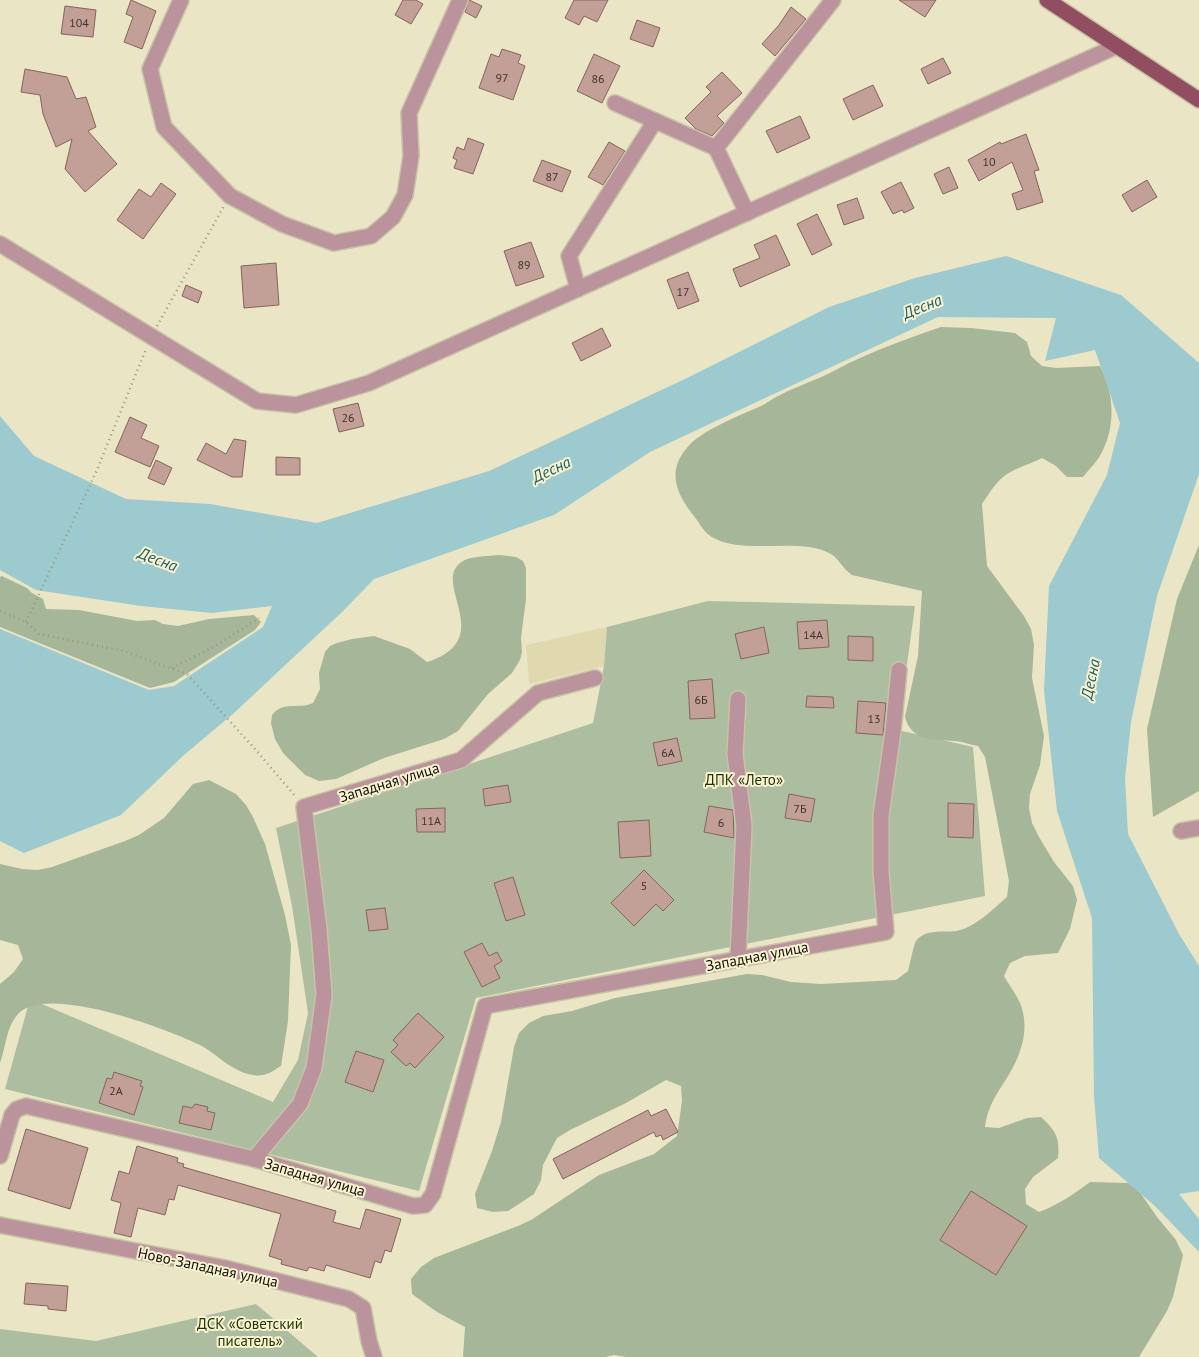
<svg xmlns="http://www.w3.org/2000/svg" width="1199" height="1357" viewBox="0 0 1199 1357" font-family="'PT Sans',sans-serif">
<style>
.built{fill:#e0d9b0}
.green{fill:#adbea0}
.forest{fill:#a5b798}
.water{fill:#9ccacf}
.building{fill:#c3a097;stroke:#85645c}
.lines{fill:none;stroke-linecap:round;stroke-linejoin:round}
.minor-casing{stroke:#c8c3a6;stroke-width:18}
.major-casing{stroke:#c8c3a6;stroke-width:18}
.path{stroke:#99967d;stroke-width:2.5;stroke-dasharray:1 4;stroke-linecap:butt}
.minor{stroke:#ba939c;stroke-width:15}
.major{stroke:#914e61;stroke-width:15}
.labels{text-anchor:middle;dominant-baseline:central;stroke-width:4;stroke-linejoin:round;paint-order:stroke}
.number-label{font-size:12px;fill:#3f352a}
.park-label{font-size:15px;fill:#1d3403;stroke:#f8f2d1}
.street-label{font-size:15px;fill:#131106;stroke:#f8f2d1}
.water-label{font-size:16px;font-style:italic;fill:#1e5d63;stroke:#f8f2d1}
</style>
<rect width="100%" height="100%" fill="#eae5c4"/>
<polygon class="built" points="607,627 604,666 529,684 526,645"/>
<g class="green">
<polygon points="708,601 915,606 898,730 973,747 985,896 476,998 419,1191 5,1089 30,999 273,1102 298,1060 308,1013 292,906 276,828 593,723 604,666 607,627"/>
<polygon points="256,1304 318,1357 0,1357 0,1329 96,1341"/>
</g>
<g class="forest">
<path d="M941 327 971 328 1015 333 1027 342 1031 356 1042 366 1056 368 1100 366C1114 392 1116 425 1102 452 1098 461 1089 469 1083 477H1067L1056 466 1042 458C1029 465 1013 468 1002 478 994 485 988 495 982 504L987 566 1024 616 1031 629 1034 645 1032 678 1044 736 1040 765 1030 794 1029 808 1032 823 1039 837 1054 862 1073 886 1077 900 1070 929 1058 953 1025 956 1010 963 1004 976C1009 985 1016 994 1020 1003 1031 1030 1020 1058 1005 1081 995 1096 987 1109 985 1127L999 1128 1027 1118 1041 1117C1056 1131 1060 1138 1058 1158L1033 1177 1025 1189 1026 1204 1039 1212C1058 1205 1074 1194 1090 1182L1128 1183 1139 1191 1157 1217 1176 1240 1183 1255 1173 1297 1167 1311 1139 1357H626L614 1355 605 1357H463L465 1327 437 1312 412 1294 411 1279 421 1267 434 1258 518 1226 531 1220 599 1175 654 1154 677 1136 682 1101 681 1086 666 1080 626 1103 570 1130 557 1138 543 1165 541 1180 534 1194 508 1211 493 1212 477 1208 475 1194 492 1151 501 1122 514 1047 519 1033 529 1023 543 1016 572 1011 615 998 747 974 762 975 791 982 821 984 896 980 908 971C910 964 913 947 916 941 926 928 943 933 956 931 975 928 993 909 1007 897L1009 881 985 757 978 746C970 745 962 741 954 741 934 740 911 741 905 717L918 656 922 591 852 575C843 569 839 559 831 554 801 536 743 556 712 537 705 533 701 526 697 520 679 498 665 474 686 449 699 431 741 415 761 406 767 403 772 399 778 396 791 389 805 384 819 378 833 372 846 364 860 358 887 346 914 336 941 327Z"/>
<polygon points="1199,545 1199,791 1153,817 1147,729 1177,599"/>
<path d="M500 555 516 557 523 561 526 568V599L521 638 522 652 520 660 512 673 488 694 458 731 444 739 384 758 336 779 319 781 305 775 283 753 275 739 271 723 272 715C284 700 298 710 313 703L320 689 319 673 325 652 330 646 337 643 352 639 374 636 410 649 427 662C500 638 428 582 463 561 472 556 489 556 500 555Z"/>
<polygon points="2,576 27,588 32,593 43,599 46,609 79,610 137,621 155,620 163,624 178,626 209,619 254,615 261,622 255,630 174,682 150,688 0,627 0,577"/>
<path d="M209 780 236 794 246 805 253 817 265 844 285 915 291 945 288 1021 281 1066C272 1072 264 1077 253 1075 232 1072 217 1054 200 1045 167 1029 46 983 18 1014 6 1027 6 1047 0 1063V984L14 972 23 959 18 945 0 940V864L22 869 38 870 52 867 125 841 139 835 164 818 193 784Z"/>
</g>
<polygon class="water" points="1006,256 1121,295 1199,363 1199,474 1157,596 1131,722 1125,778 1128,834 1179,934 1199,966 1199,1191 1179,1194 1199,1219 1199,1252 1155,1206 1099,1158 1094,1096 1092,918 1057,811 1044,690 1049,586 1107,475 1120,423 1095,350 1045,361 1056,318 938,317 650,452 554,515 374,579 342,612 234,713 184,755 121,815 24,853 0,841 0,629 149,690 174,686 263,627 272,606 212,613 141,606 36,590 0,570 0,416 34,456 126,499 210,504 317,523 489,471 687,378 829,307 915,278"/>
<g class="building">
<polygon points="131,0 156,11 142,49 124,42 133,17 126,14"/>
<polygon points="403,0 416,0 423,4 411,24 395,15"/>
<polygon points="469,0 482,6 476,18 465,12"/>
<polygon points="574,0 608,0 597,22 584,16 579,25 565,18"/>
<polygon points="899,0 936,0 925,17"/>
<polygon points="65,6 96,10 93,37 61,34"/>
<polygon points="791,7 806,19 775,56 762,44 779,25"/>
<polygon points="637,20 660,28 653,47 630,39"/>
<polygon points="502,49 521,55 518,63 525,66 513,100 479,88 491,54 499,57"/>
<polygon points="594,54 620,66 602,103 577,91"/>
<polygon points="943,58 951,73 928,84 921,69"/>
<polygon points="25,69 67,77 76,99 86,97 96,127 88,131 117,164 85,192 65,169 72,139 56,147 43,114 40,95 21,92"/>
<polygon points="722,72 742,93 717,116 724,123 712,136 696,129 685,118 711,92 706,87"/>
<polygon points="873,85 883,106 853,120 843,99"/>
<polygon points="800,116 810,138 777,153 766,131"/>
<polygon points="1026,134 1039,170 1034,171 1043,202 1017,210 1012,194 1023,190 1012,162 979,181 968,160 1000,142 1001,144"/>
<polygon points="468,138 484,144 473,174 454,168 457,160 453,158 457,147 464,150"/>
<polygon points="609,142 625,151 603,185 588,177"/>
<polygon points="542,160 571,171 562,192 533,181"/>
<polygon points="949,167 958,188 943,194 934,174"/>
<polygon points="1147,180 1157,197 1132,212 1122,195"/>
<polygon points="901,182 914,208 904,213 902,210 893,214 881,192"/>
<polygon points="161,183 176,194 143,239 117,220 139,189 151,197"/>
<polygon points="857,198 864,218 844,225 837,205"/>
<polygon points="817,214 832,245 812,255 797,224"/>
<polygon points="776,235 790,265 740,287 733,269 760,258 754,245"/>
<polygon points="531,242 544,277 516,286 504,251"/>
<polygon points="276,263 279,305 244,308 241,266"/>
<polygon points="688,272 699,301 678,309 667,280"/>
<polygon points="186,285 202,292 198,303 182,296"/>
<polygon points="602,328 611,346 581,361 572,343"/>
<polygon points="358,403 364,426 339,432 333,409"/>
<polygon points="130,417 147,425 141,438 159,446 150,467 115,452"/>
<polygon points="234,439 246,441 242,477 232,477 197,460 206,443 226,454"/>
<polygon points="276,457 300,458 300,475 276,475"/>
<polygon points="156,460 172,468 164,485 148,478"/>
<polygon points="827,620 829,647 799,649 797,622"/>
<polygon points="764,627 769,653 741,659 735,634"/>
<polygon points="848,636 873,637 873,661 848,660"/>
<polygon points="712,679 715,718 690,719 688,681"/>
<polygon points="807,696 833,697 834,708 806,707"/>
<polygon points="858,701 886,703 883,735 856,733"/>
<polygon points="677,738 682,761 658,766 653,743"/>
<polygon points="508,785 511,802 485,806 483,789"/>
<polygon points="789,794 815,799 811,822 785,818"/>
<polygon points="948,803 974,804 973,838 948,837"/>
<polygon points="709,806 733,810 734,838 704,832"/>
<polygon points="445,808 445,832 417,832 416,809"/>
<polygon points="649,820 651,856 620,858 618,822"/>
<polygon points="644,870 674,900 663,911 656,904 634,926 611,903"/>
<polygon points="513,877 525,915 506,921 494,883"/>
<polygon points="385,908 388,929 369,931 366,910"/>
<polygon points="482,943 489,956 497,952 502,961 494,966 500,978 482,987 464,952"/>
<polygon points="418,1013 444,1037 415,1068 410,1063 406,1066 391,1052 398,1045 393,1040"/>
<polygon points="356,1051 384,1060 373,1092 345,1082"/>
<polygon points="114,1072 142,1081 140,1086 143,1087 134,1115 99,1103 107,1078 112,1079"/>
<polygon points="195,1104 208,1107 207,1111 215,1113 211,1130 179,1123 183,1106 192,1108"/>
<polygon points="666,1109 678,1132 663,1140 661,1135 656,1137 654,1132 563,1179 553,1159 648,1110 651,1116"/>
<polygon points="26,1129 88,1148 70,1209 8,1190"/>
<polygon points="137,1146 178,1158 177,1162 184,1164 183,1167 336,1211 333,1222 360,1229 366,1209 401,1219 391,1252 385,1250 381,1263 375,1261 370,1278 326,1265 324,1271 309,1267 307,1271 281,1264 282,1260 269,1256 281,1214 178,1185 174,1200 169,1199 165,1215 138,1208 131,1237 114,1233 121,1203 111,1200 119,1171 129,1174"/>
<polygon points="971,1191 1027,1226 996,1275 940,1240"/>
<polygon points="26,1283 68,1286 66,1311 48,1309 48,1306 24,1304"/>
</g>
<g class="lines">
<g class="minor-casing">
<g id="minor">
<polyline points="181,0 150,69 164,127 230,196 282,224 334,243 371,236 393,217 405,195 411,156 409,113 460,0"/>
<polyline points="615,103 716,148"/>
<polyline points="747,213 716,148 833,0"/>
<polyline points="0,244 257,401 296,405 369,383 1117,46"/>
<polyline points="578,289 569,256 655,121"/>
<polyline points="738,699 735,754 744,826 738,959"/>
<polyline points="1181,831 1199,828"/>
<polyline points="0,1156 12,1115 17,1109 26,1106 254,1159 413,1206 425,1205 433,1194 485,1006 886,932 881,871 881,816 893,731 899,670"/>
<polyline points="254,1159 300,1104 314,1068 324,995 319,929 304,807 461,760 538,693 595,678"/>
<polyline points="0,1225 225,1268 349,1299 363,1308 369,1341 374,1357"/>
</g>
</g>
<g class="major-casing">
<polyline id="major" points="1047,0 1199,100"/>
</g>
<g class="path">
<polyline points="157,326 224,206"/>
<polyline points="0,611 26,622 39,634 123,651 187,674 255,749 296,797"/>
<polyline points="26,622 97,470 146,349"/>
<polyline points="172,668 217,645 259,618"/>
</g>
<use href="#minor" class="minor"/>
<use href="#major" class="major"/>
</g>
<g class="labels">
<g class="number-label">
<text x="79" y="22">104</text>
<text x="502" y="77">97</text>
<text x="598" y="78">86</text>
<text x="989" y="161">10</text>
<text x="552" y="176">87</text>
<text x="524" y="264">89</text>
<text x="683" y="291">17</text>
<text x="348" y="417">26</text>
<text x="813" y="634">14А</text>
<text x="701" y="699">6Б</text>
<text x="874" y="718">13</text>
<text x="668" y="752">6А</text>
<text x="800" y="808">7Б</text>
<text x="431" y="820">11А</text>
<text x="721" y="822">6</text>
<text x="644" y="885">5</text>
<text x="116" y="1090">2А</text>
</g>
<g class="park-label">
<text x="744" y="779">ДПК «Лето»</text>
<text x="250" y="1323">ДСК «Советский<tspan x="250" dy="17">писатель»</tspan></text>
</g>
<g class="street-label">
<text transform="translate(389 782) rotate(-17)">Западная улица</text>
<text transform="translate(757 956) rotate(-11)">Западная улица</text>
<text transform="translate(315 1177) rotate(16)">Западная улица</text>
<text transform="translate(208 1267) rotate(12)">Ново-Западная улица</text>
</g>
<g class="water-label">
<text transform="translate(922 306) rotate(-22)">Десна</text>
<text transform="translate(551 469) rotate(-25)">Десна</text>
<text transform="translate(158 559) rotate(21)">Десна</text>
<text transform="translate(1090 679) rotate(-78)">Десна</text>
</g>
</g>
</svg>
